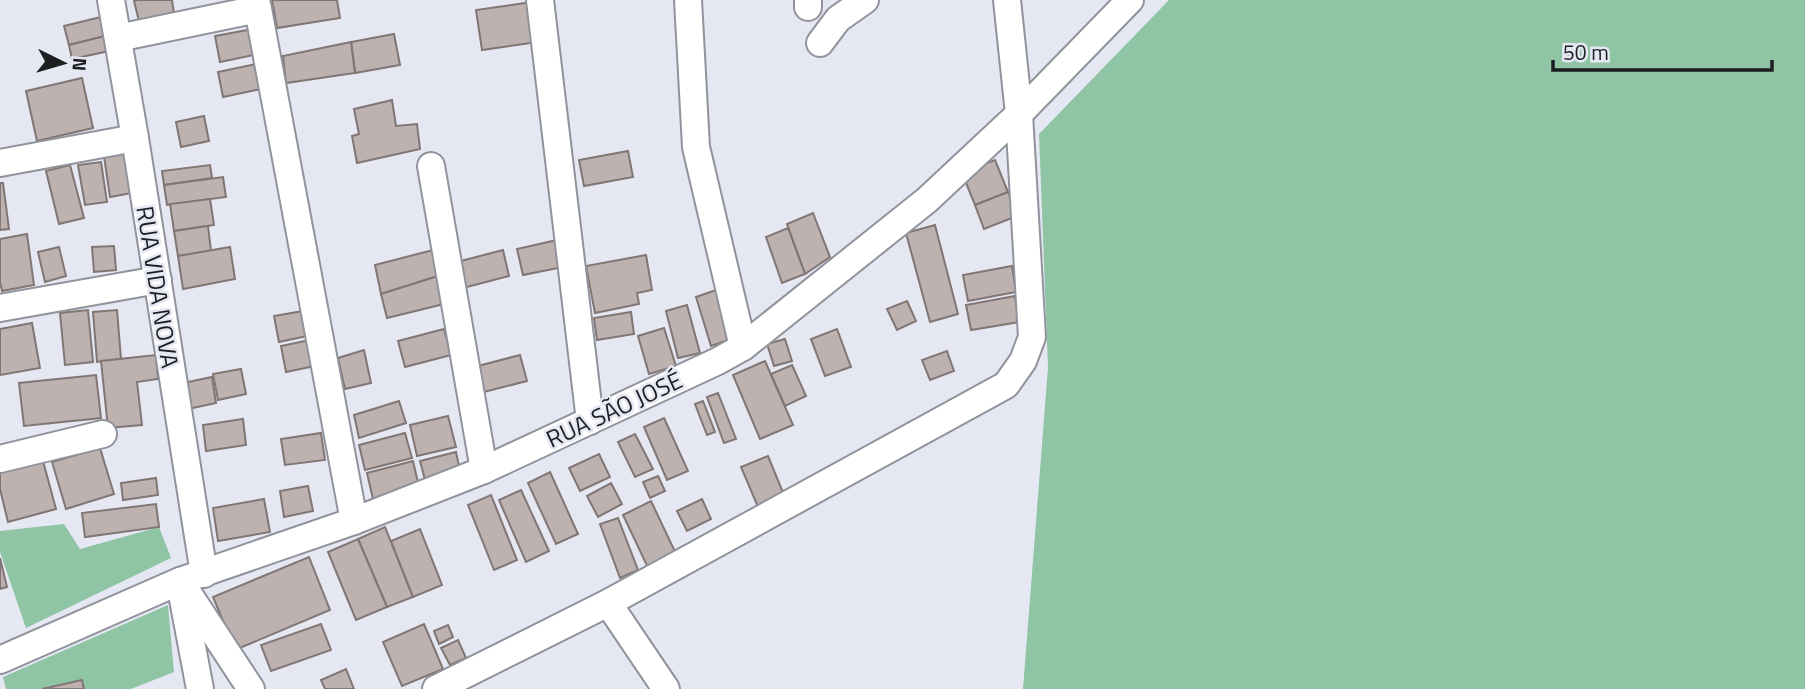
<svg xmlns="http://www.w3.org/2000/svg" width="1805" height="689" viewBox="0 0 1805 689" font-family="'Titillium Web',sans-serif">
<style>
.forest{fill:#8fc5a4}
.building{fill:#beb2b0;stroke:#817674;stroke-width:2}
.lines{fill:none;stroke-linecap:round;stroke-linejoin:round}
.minor-casing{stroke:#91939c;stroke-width:30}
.minor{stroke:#fff;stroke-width:26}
.labels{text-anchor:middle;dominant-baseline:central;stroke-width:5;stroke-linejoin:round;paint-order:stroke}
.street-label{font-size:24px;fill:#1d1e22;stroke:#e5e8f2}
</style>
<rect width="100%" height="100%" fill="#e5e8f2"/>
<g class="forest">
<polygon points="1169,0 1805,0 1805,689 1023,689 1048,367 1039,134"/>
<polygon points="64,524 80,549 159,527 171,558 26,628 0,552 0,531"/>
<polygon points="168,605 174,672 131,689 6,689 3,677"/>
</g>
<g class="building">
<polygon points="138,0 172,0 174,14 139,21 134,1"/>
<polygon points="272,0 337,0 340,18 277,28"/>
<polygon points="532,2 538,42 482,50 476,10"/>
<polygon points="105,16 109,35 69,45 64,26"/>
<polygon points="253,29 258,54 220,62 215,36"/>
<polygon points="394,34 400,65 355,73 351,42"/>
<polygon points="109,35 114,50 72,59 69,45"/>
<polygon points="351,42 355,73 286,83 283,56"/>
<polygon points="256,64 261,89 223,97 218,72"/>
<polygon points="82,78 93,128 37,141 26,91"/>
<polygon points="392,100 396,126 417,124 420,149 357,163 352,136 359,134 354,109"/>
<polygon points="204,116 209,141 181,147 176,122"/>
<polygon points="628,151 633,177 584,186 579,160"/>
<polygon points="126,153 132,193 110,197 104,156"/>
<polygon points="995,160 1008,192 975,205 962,173"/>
<polygon points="101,162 107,202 85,205 78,165"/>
<polygon points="70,165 84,218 59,224 46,171"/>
<polygon points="210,165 212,178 164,185 162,171"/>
<polygon points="223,177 226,197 167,205 164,185"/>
<polygon points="0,183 3,183 9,229 0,230"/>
<polygon points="1008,192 1017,216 984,229 975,205"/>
<polygon points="210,199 214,225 174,231 170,204"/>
<polygon points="813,213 830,257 805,274 787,224"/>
<polygon points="935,225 958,314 930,322 906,233"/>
<polygon points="208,226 211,251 178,256 174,231"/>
<polygon points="788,228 805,274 782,283 766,237"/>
<polygon points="27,234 34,285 2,291 0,282 0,239"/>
<polygon points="557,240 563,267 523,275 517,249"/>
<polygon points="114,246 116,270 94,272 92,247"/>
<polygon points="59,247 66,276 45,282 38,252"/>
<polygon points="230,247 235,279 183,289 178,256"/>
<polygon points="433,250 438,276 381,294 375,265"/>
<polygon points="503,250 509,276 463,288 457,262"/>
<polygon points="646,255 652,290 637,293 639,304 595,313 586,266"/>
<polygon points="1012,266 1016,292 968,301 963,275"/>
<polygon points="438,276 444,304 387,318 381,294"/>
<polygon points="716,290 731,339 711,346 696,297"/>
<polygon points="1015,296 1019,322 971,330 966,305"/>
<polygon points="907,301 916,321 897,330 887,309"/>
<polygon points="687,305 700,353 678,358 666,311"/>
<polygon points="88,310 93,362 65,365 60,313"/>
<polygon points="117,310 121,359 97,362 93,312"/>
<polygon points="303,311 307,336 279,342 274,316"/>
<polygon points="631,312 634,334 597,340 594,318"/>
<polygon points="32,323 40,368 0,375 0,329"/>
<polygon points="664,328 676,366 649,374 638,336"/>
<polygon points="444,329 451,355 405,367 398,341"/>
<polygon points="837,329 851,367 825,376 811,339"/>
<polygon points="785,339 792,361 774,366 767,344"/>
<polygon points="310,340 315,366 286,372 281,346"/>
<polygon points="364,350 371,383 345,389 338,358"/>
<polygon points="947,351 954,371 930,380 922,360"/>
<polygon points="156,355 158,379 137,382 142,425 108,428 101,361"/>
<polygon points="520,355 527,381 480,393 474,367"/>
<polygon points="765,361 793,425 760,439 733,375"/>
<polygon points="792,365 806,396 785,406 771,374"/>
<polygon points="241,369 246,394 218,400 213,374"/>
<polygon points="96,375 101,418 24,426 19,383"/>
<polygon points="212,377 216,403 188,409 183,383"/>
<polygon points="718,393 736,439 724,443 707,397"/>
<polygon points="399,401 406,423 359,438 354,415"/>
<polygon points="703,401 715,432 707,435 695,404"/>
<polygon points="448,416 456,447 417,456 410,425"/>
<polygon points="664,418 688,471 667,480 644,427"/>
<polygon points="243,419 246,445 206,451 203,425"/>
<polygon points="321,433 325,460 285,465 281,439"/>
<polygon points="405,433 412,458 365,470 359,445"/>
<polygon points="635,434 653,469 635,477 618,442"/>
<polygon points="100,448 114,494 66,509 52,462"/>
<polygon points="456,452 460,471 425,480 420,461"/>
<polygon points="599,454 610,477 580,491 569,468"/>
<polygon points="768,456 784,495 758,507 741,467"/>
<polygon points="43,461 56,509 8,522 0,489 0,472"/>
<polygon points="413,461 419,487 373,499 367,473"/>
<polygon points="550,472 578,534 556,544 528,483"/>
<polygon points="658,476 665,491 650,498 643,482"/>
<polygon points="156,478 158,495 123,500 121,483"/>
<polygon points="611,483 622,504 598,517 587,496"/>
<polygon points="308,486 313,511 284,517 280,491"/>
<polygon points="521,490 549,551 526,562 499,500"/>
<polygon points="491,495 517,560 494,570 468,505"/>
<polygon points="264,499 270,532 218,541 213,508"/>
<polygon points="702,499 711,519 687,531 677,511"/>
<polygon points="651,501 678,558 650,572 623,515"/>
<polygon points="156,504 159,527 85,537 82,513"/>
<polygon points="618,518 638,570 620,578 600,524"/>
<polygon points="385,527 413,597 387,607 358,539"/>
<polygon points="420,529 442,585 413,597 391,541"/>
<polygon points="358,539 387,607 356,620 328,552"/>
<polygon points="309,557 330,610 235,650 213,597"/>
<polygon points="0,558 7,587 0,589"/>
<polygon points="321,624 331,650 271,671 261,645"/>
<polygon points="424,624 443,669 402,686 383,642"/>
<polygon points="448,625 453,637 439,644 434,631"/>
<polygon points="458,640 466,658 450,665 441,648"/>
<polygon points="346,669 354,689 325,689 321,680"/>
<polygon points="82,680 84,689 42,689"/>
</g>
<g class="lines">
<g class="minor-casing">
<g id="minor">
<polyline points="111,0 135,138 204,574"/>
<polyline points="540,0 590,421"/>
<polyline points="688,0 696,147 743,347"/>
<polyline points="808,7 808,0"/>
<polyline points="258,9 354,521"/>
<polyline points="118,38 258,9 256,0"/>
<polyline points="820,43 838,19 865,0"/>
<polyline points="0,163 135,138"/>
<polyline points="431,166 484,470"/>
<polyline points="0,308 158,280"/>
<polyline points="0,459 103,434"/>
<polyline points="180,581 251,689"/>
<polyline points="182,594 200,689"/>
<polyline points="608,603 666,689"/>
<polyline points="0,660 180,581 354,521 484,470 718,361 743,347 927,200 1019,114 1130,0"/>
<polyline points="436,689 608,603 1006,385 1023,361 1032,337 1019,114 1007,0"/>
</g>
</g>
<use href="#minor" class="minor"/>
</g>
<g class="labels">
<g class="street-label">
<text transform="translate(158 287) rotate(81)">RUA VIDA NOVA</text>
<text transform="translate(614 409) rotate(-25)">RUA SÃO JOSÉ</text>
</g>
</g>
<g transform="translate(63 63) rotate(95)" stroke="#e5e8f2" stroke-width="5" paint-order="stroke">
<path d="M0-5L12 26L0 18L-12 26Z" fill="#1d1e22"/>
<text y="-10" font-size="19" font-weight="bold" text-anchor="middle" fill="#1d1e22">N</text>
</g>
<path d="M1553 60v10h219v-10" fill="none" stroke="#1d1e22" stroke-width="3.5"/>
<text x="1563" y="60" font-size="21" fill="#1d1e22" stroke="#e5e8f2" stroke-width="5" paint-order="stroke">50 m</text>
</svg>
